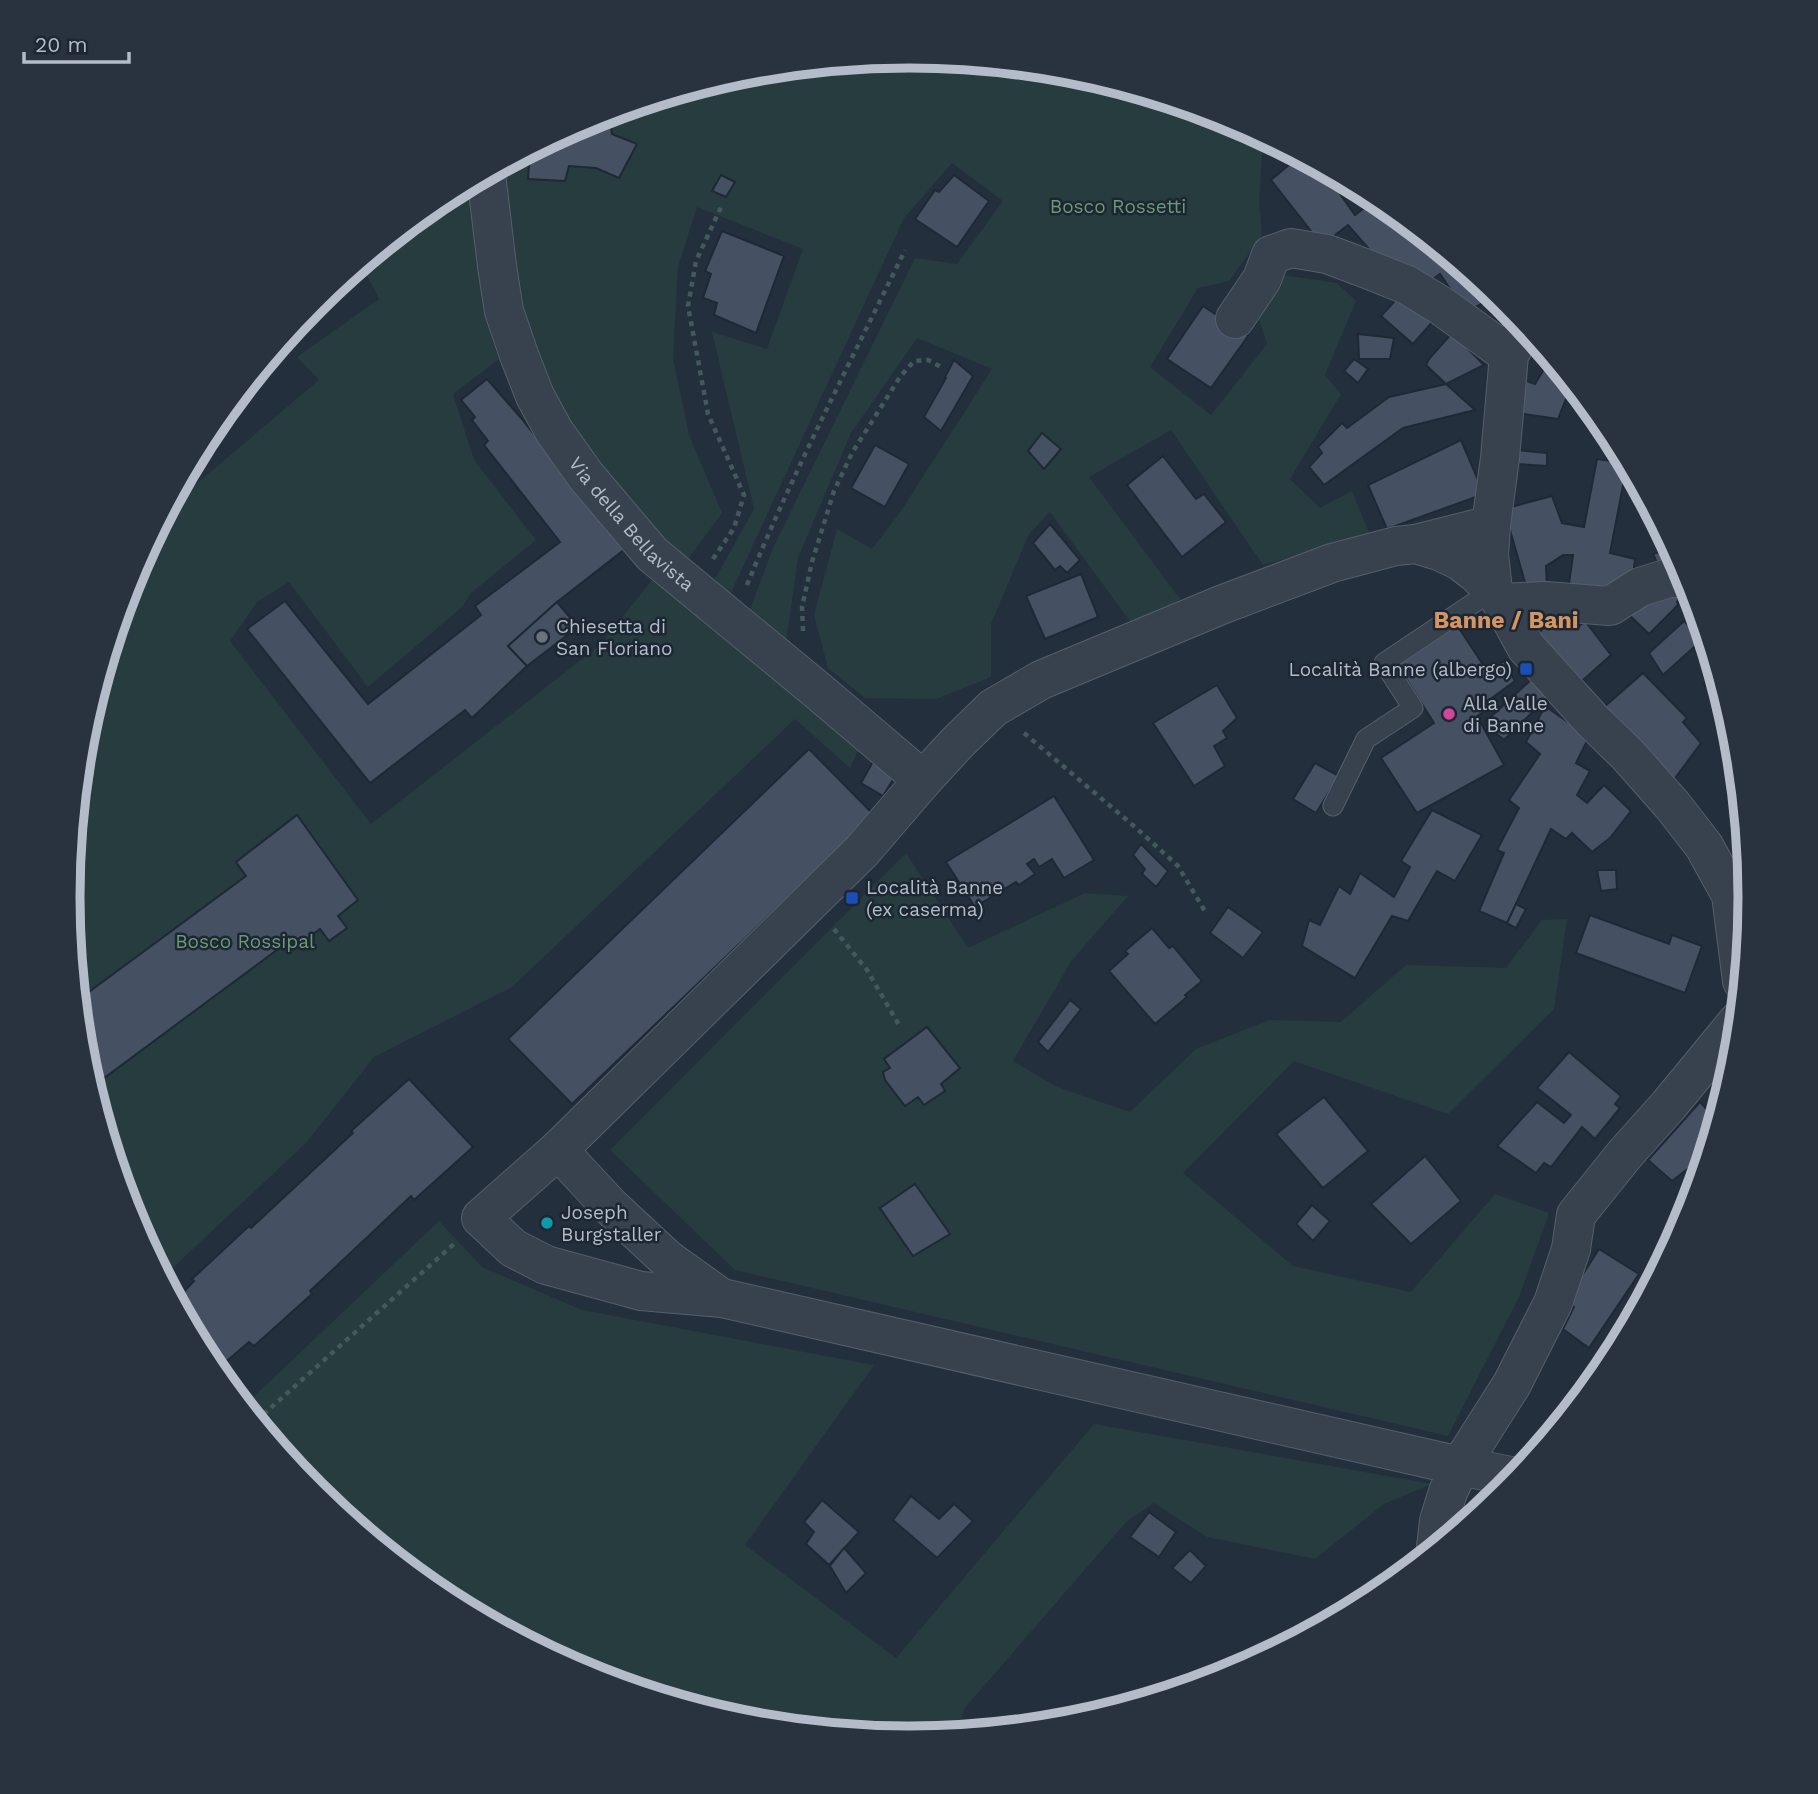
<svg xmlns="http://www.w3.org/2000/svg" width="1818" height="1794" viewBox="0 0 1818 1794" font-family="'Work Sans',sans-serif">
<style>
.green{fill:#263c3f}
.building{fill:#455162;stroke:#1f2835;stroke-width:2}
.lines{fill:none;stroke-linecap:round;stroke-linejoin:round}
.service-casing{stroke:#565f6c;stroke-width:21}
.minor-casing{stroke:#565f6c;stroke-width:40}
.tertiary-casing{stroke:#565f6c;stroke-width:40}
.path{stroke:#44595c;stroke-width:4.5;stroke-dasharray:5 5;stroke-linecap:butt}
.service{stroke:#38414e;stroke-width:19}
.minor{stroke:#38414e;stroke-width:38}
.tertiary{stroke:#38414e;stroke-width:38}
.worship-dot{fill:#6b7280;stroke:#1d2633;stroke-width:2.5}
.transit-dot{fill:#1a4fb4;stroke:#1d2633;stroke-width:2.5}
.hotel-dot{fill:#d1479c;stroke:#1d2633;stroke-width:2.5}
.culture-dot{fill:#0f9aa8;stroke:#1d2633;stroke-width:2.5}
.labels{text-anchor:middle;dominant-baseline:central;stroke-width:5;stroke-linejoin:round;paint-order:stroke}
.park-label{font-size:19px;fill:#6b9a76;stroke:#1d2633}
.street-label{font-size:19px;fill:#b4bcc9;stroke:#1d2633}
.poi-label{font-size:19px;fill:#b4bcc9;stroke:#1d2633;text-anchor:start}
.quarter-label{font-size:23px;font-weight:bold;fill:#d59563;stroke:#1d2633}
.rim{fill:none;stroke:#b4bcc9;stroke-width:9}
</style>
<rect width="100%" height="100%" fill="#242f3e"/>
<g class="green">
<polygon points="909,56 1073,72 1231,120 1273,143 1262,152 1259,200 1262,235 1229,281 1198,288 1150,367 1211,415 1267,344 1258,316 1283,275 1337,283 1356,301 1325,375 1341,394 1290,479 1320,508 1352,491 1370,535 1263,565 1171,430 1089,477 1183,603 1132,624 1050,512 1029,534 991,624 991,677 936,699 865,698 828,668 814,615 837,529 872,549 901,511 992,369 917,338 851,433 798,558 785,650 748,615 773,548 915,258 957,264 1003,201 952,163 904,218 728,599 715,579 754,509 712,332 767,349 803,249 697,207 678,267 673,358 689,435 722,513 682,567 570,430 517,330 496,169 588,120 745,72"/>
<polygon points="468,184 477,227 490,333 499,359 453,394 474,460 536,540 471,593 462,607 368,687 289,582 257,602 230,641 371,824 600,645 652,580 860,746 850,768 795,719 512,987 374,1057 306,1143 163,1277 132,1218 84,1061 68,897 84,733 132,575 168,508 319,380 297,357 379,299 361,264 442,198"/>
<polygon points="906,853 968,948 1085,893 1128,896 1072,960 1013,1061 1057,1087 1130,1112 1196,1049 1269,1020 1341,1022 1406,965 1506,968 1542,920 1567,919 1554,1009 1448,1114 1294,1061 1183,1173 1293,1266 1411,1292 1495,1194 1549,1213 1519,1297 1448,1436 735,1270 610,1150"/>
<polygon points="439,1221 482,1267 582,1310 874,1365 745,1545 896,1658 1094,1424 1432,1484 1384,1504 1315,1559 1207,1537 1154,1503 1127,1521 964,1709 959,1733 909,1738 745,1722 587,1674 441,1596 314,1491 244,1406"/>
</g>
<g class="building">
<polygon points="609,113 612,134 637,144 619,178 596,168 569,166 565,181 528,179 530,150 588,120"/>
<polygon points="1291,152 1353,185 1340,194 1355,215 1377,198 1396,214 1401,221 1398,224 1405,234 1413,228 1489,291 1493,298 1466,312 1440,274 1422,287 1383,265 1348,225 1322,245 1271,180 1296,159"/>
<polygon points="721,175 735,182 726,197 712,191"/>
<polygon points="954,175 989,201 957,247 915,219 935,190 939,192"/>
<polygon points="722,231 784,256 756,333 714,315 717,303 703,298 711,274 705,271"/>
<polygon points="1404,291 1435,319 1413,344 1381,316"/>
<polygon points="1203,306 1248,336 1211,388 1167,359"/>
<polygon points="1452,333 1484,365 1446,384 1426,365 1429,359"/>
<polygon points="1358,334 1394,338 1390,359 1359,359"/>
<polygon points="1354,359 1368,369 1358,383 1344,371"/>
<polygon points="1550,359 1587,404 1566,399 1558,419 1517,413 1519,378 1535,384"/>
<polygon points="954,360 973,376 941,431 924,417 946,378 945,377"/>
<polygon points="487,379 521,418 625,549 557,602 508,646 527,666 472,718 465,710 370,783 247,629 285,601 368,704 481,615 475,606 560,542 484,445 488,441 472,420 475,417 461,400"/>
<polygon points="1446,384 1475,410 1403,428 1324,485 1309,467 1322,453 1318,447 1342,423 1347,428 1389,397"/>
<polygon points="1042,433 1061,449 1044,469 1028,451"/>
<polygon points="1461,440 1484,494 1387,529 1368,485"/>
<polygon points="875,445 909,464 885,507 851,488"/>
<polygon points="1517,450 1547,453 1547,466 1518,464"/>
<polygon points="1163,456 1196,499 1204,494 1226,522 1182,557 1127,485"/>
<polygon points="1597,459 1626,463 1627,465 1610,553 1635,559 1632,583 1568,591 1573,555 1563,555 1546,566 1547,588 1526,586 1504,509 1552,496 1562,523 1584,527"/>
<polygon points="1050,524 1080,560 1067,573 1060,566 1055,570 1033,543"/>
<polygon points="1669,549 1674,569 1661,572 1653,554"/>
<polygon points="1081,574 1098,617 1045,639 1026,596"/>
<polygon points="1675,592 1679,599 1677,602 1678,605 1649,634 1624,610"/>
<polygon points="557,602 578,627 527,666 508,646"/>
<polygon points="1561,609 1578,627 1585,621 1611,655 1582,681 1537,635"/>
<polygon points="1684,621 1703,639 1663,675 1649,653"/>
<polygon points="1455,622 1487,671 1504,661 1515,681 1485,703 1489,709 1477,716 1504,765 1417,813 1381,758 1434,723 1396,663"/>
<polygon points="1715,670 1724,701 1704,684"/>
<polygon points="1643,673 1687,718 1683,722 1701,743 1673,781 1603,708"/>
<polygon points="1533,678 1548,697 1504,740 1484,723"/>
<polygon points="1217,685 1237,718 1223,731 1227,738 1214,746 1225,766 1194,786 1153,723"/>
<polygon points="1545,706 1589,737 1576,763 1590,771 1577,795 1587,803 1604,785 1631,811 1610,838 1592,852 1572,833 1566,839 1551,829 1507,923 1479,911 1504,853 1497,850 1519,808 1509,800 1540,754 1526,742"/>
<polygon points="809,749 874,815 572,1104 508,1039"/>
<polygon points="875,758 897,773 883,796 861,783"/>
<polygon points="1315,763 1339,776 1316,813 1293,799"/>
<polygon points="1054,796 1094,860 1064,878 1052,859 1039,867 1034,859 1027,864 1035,874 1019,885 1016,882 975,907 946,862"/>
<polygon points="1432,810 1482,835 1455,881 1437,871 1408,921 1392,916 1355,978 1302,946 1309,920 1320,925 1339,886 1350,894 1360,873 1394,897 1410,867 1401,861"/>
<polygon points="297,815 358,900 338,916 347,928 329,941 320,929 299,945 293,938 92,1087 84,1061 78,1000 246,876 236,862"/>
<polygon points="1141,844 1168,871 1156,887 1142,874 1145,869 1133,855"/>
<polygon points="1746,857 1750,894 1731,870"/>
<polygon points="1597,870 1616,870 1617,889 1601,891"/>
<polygon points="1516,904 1526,909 1516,928 1507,923"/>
<polygon points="1228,907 1263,932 1243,958 1210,933"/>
<polygon points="1590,915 1669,944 1672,935 1702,946 1685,993 1576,953"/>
<polygon points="1152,928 1169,948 1173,946 1202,981 1185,995 1187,997 1155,1024 1109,971 1128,954 1125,951"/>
<polygon points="1070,1000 1081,1009 1048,1052 1038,1042"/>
<polygon points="927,1027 960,1068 941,1084 945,1091 924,1105 918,1097 905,1106 885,1080 883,1072 890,1068 884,1059"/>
<polygon points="1569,1052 1621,1096 1615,1104 1620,1108 1595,1139 1582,1127 1551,1167 1544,1163 1536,1173 1497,1146 1537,1102 1564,1123 1571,1115 1537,1088"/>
<polygon points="409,1079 473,1147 414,1200 411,1196 310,1291 312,1294 254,1346 249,1342 215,1371 210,1364 176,1300 194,1281 192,1279 249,1226 251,1228 353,1133 351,1131"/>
<polygon points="1324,1097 1368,1151 1323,1188 1276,1134"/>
<polygon points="1700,1102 1716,1119 1701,1170 1694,1164 1672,1181 1648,1160"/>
<polygon points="1425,1156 1461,1201 1411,1244 1371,1204"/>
<polygon points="915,1184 950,1234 913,1256 880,1208"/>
<polygon points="1312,1205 1330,1221 1313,1241 1296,1224"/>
<polygon points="1599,1249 1639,1274 1589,1348 1563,1329 1574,1307 1565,1302"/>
<polygon points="911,1496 939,1519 954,1504 973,1521 937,1558 893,1520"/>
<polygon points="822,1500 859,1532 829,1565 806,1544 814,1532 804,1522"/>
<polygon points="1149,1512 1176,1532 1159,1557 1130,1537"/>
<polygon points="844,1548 866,1573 846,1593 830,1566"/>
<polygon points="1190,1550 1206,1566 1191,1583 1172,1568"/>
</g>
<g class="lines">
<g class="service-casing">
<polyline id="service" points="1333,806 1366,739 1413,708 1384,663 1493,590"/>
</g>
<g class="minor-casing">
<g id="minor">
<polyline points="1235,319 1262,279 1271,255 1291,248 1327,254 1367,269 1407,285 1440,305 1509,355"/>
<polyline points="1416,544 1491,525"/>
<polyline points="1493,590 1489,555 1491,525 1500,458 1509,355 1524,328"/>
<polyline points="1502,603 1545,601 1610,606 1640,587 1669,578 1687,578"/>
<polyline points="923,780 862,851 558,1150 481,1218 513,1248 546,1265 641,1291 722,1298 1460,1466 1516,1477"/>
<polyline points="558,1150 611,1207 667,1259 720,1297"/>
<polyline points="1436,1547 1439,1521 1448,1492 1460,1466 1512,1384 1553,1303 1571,1249 1576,1215 1625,1154 1668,1106 1738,1021"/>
</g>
</g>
<g class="tertiary-casing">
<g id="tertiary">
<path id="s1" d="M486 174 497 266 504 311 519 355 535 396 554 431 586 476 652 554 817 690 923 780 957 743 993 708 1041 680 1221 605 1332 563 1396 546 1416 544 1439 551 1460 561 1477 574 1493 590 1502 603 1526 647 1592 720 1628 755 1673 806 1704 846 1731 895 1742 981"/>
</g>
</g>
<g class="path">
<polyline points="713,559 734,528 744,495 708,414 688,306 696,261 722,205"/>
<path d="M747 585C794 470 851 361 905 250"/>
<polyline points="803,631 802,607 812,562 834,491 852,453 900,377 914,361 928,360 941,367"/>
<polyline points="1024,733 1135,827 1178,866 1206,913"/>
<polyline points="834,929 867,970 899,1025"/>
<polyline points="256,1421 455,1243"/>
</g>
<use href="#service" class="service"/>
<use href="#minor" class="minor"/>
<use href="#tertiary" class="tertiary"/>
</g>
<circle class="worship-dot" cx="542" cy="637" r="7"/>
<g class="transit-dot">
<rect x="1519" y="662" width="14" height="14" rx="3.5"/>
<rect x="845" y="891" width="14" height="14" rx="3.5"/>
</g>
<circle class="hotel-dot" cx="1449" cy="714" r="7"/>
<circle class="culture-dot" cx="547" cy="1223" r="7"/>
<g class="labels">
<g class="park-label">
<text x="1118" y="206">Bosco Rossetti</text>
<text x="245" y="941">Bosco Rossipal</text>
</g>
<g class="street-label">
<text stroke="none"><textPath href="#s1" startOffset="390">Via della Bellavista</textPath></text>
</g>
<g class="poi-label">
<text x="556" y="626">Chiesetta di<tspan x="556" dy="22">San Floriano</tspan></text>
<text x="1512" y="669" text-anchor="end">Località Banne (albergo)</text>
<text x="1463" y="703">Alla Valle<tspan x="1463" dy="22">di Banne</tspan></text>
<text x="866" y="887">Località Banne<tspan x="866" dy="22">(ex caserma)</tspan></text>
<text x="561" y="1212">Joseph<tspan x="561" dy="22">Burgstaller</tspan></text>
</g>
<g class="quarter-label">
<text x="1506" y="620">Banne / Bani</text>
</g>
</g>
<path d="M0 0H1818V1794H0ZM80 897a829 829 0 1 1 1658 0a829 829 0 1 1-1658 0Z" fill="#29323f" fill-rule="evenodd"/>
<path class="rim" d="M80 897a829 829 0 1 1 1658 0a829 829 0 1 1-1658 0Z"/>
<path d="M24 52v10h105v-10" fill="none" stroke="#b4bcc9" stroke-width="3.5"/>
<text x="35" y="52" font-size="21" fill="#b4bcc9" stroke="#1d2633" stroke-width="5" paint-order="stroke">20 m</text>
</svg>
